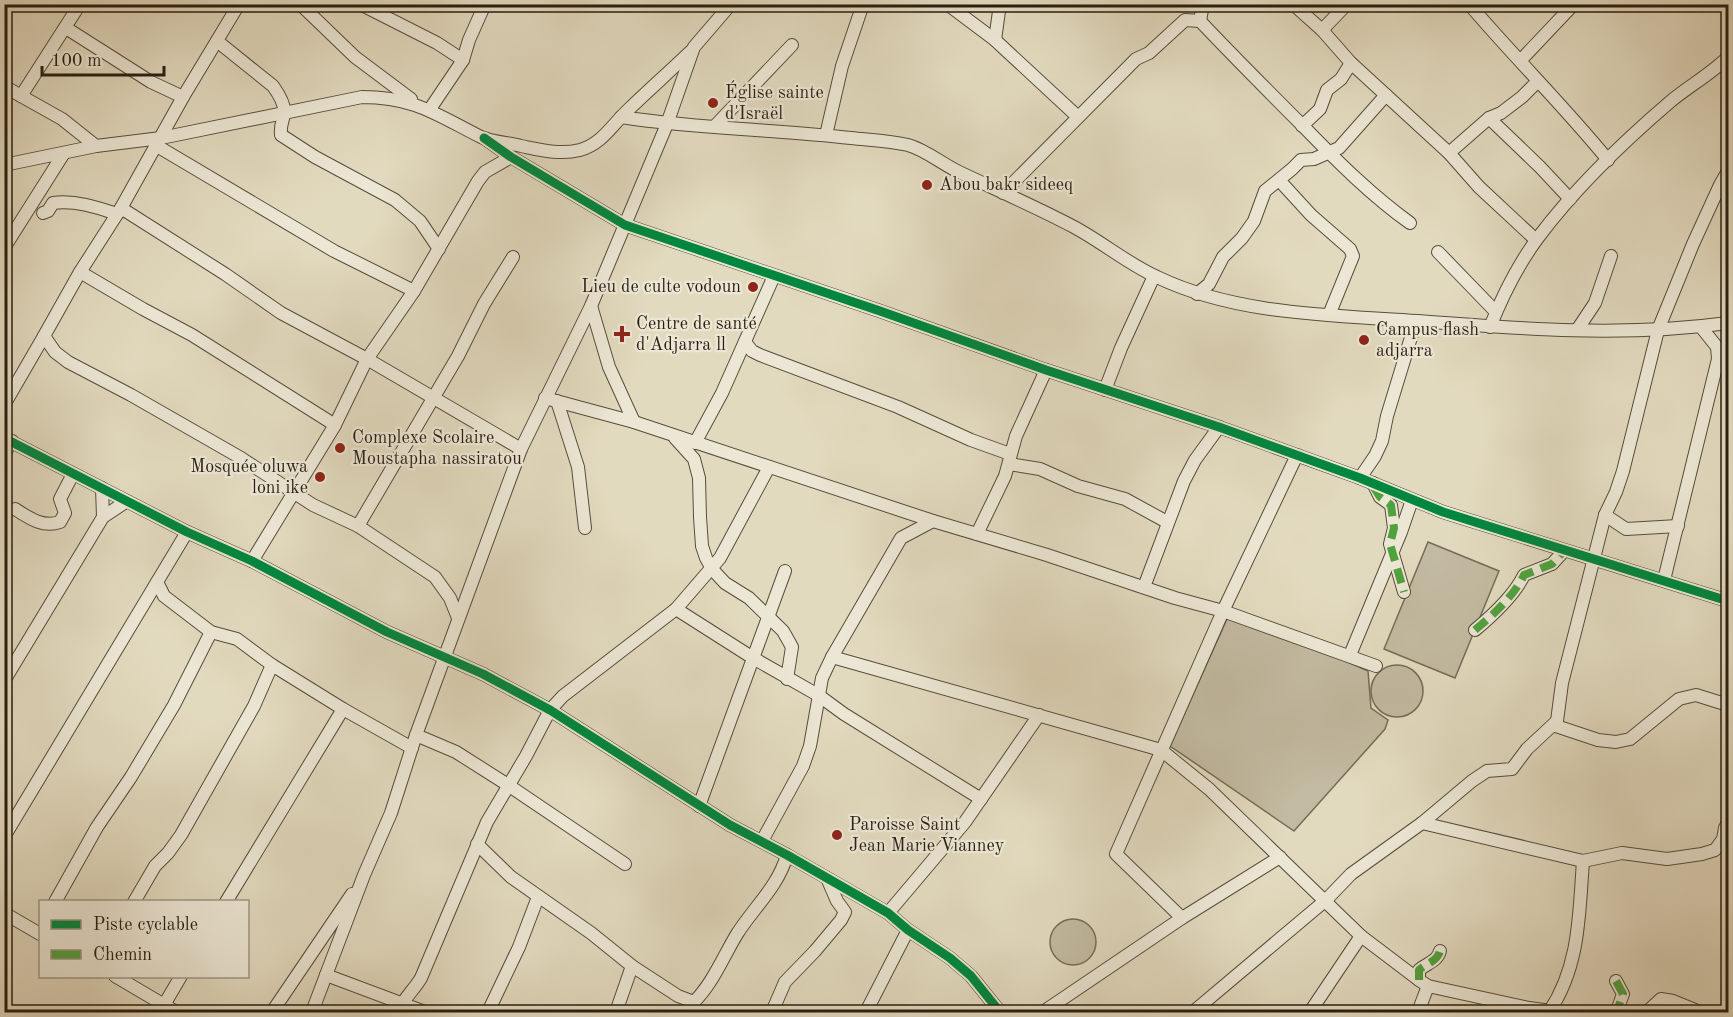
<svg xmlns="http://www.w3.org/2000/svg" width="1733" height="1017" viewBox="0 0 1733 1017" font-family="'Old Standard TT',serif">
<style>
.green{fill:#c2baa1;stroke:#756c59;stroke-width:1.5}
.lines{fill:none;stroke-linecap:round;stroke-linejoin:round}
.minor-casing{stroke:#564d3c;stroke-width:14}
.minor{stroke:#ece7d5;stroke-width:12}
.quiet{stroke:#51a23f;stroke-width:8;stroke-dasharray:15 8;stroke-linecap:butt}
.cycleway-casing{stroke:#ece7d5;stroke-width:13}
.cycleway{stroke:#00873e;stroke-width:9}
.poi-dot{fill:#8f2418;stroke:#ece7d5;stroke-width:2}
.labels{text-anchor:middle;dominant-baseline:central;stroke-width:4.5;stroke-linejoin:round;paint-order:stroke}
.poi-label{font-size:18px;fill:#281e11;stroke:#ece7d5;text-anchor:start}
</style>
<rect width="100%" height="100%" fill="#e2dabf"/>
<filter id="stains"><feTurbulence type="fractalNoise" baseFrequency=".00333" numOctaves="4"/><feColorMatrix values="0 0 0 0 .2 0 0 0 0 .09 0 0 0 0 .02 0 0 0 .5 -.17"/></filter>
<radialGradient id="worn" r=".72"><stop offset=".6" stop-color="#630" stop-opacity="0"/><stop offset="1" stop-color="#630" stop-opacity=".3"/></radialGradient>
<g class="green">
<polygon points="1428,542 1499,571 1455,678 1384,649"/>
<polygon points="1231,610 1368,671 1371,708 1388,720 1385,729 1294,831 1170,746"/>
<circle cx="1397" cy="691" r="26"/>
<circle cx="1073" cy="942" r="23"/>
</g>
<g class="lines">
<g class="minor-casing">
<g id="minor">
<polyline points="80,4 21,96 62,119 96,146"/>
<polyline points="300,4 355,57 411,99"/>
<polyline points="360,4 437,43 463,60"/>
<polyline points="947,4 995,40 1078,117"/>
<path d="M1203 4 1200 21C1234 57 1269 92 1304 127 1337 161 1371 195 1410 223"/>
<polyline points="1293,4 1322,30 1351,63 1449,153 1479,187 1536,240"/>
<path d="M1469 4C1514 57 1564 106 1608 160"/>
<polyline points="66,28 151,82 183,97 239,4"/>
<polyline points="1322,30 1347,4"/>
<polyline points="995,40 1000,4"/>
<path d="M217 41 273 86C278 93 286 106 284 115 282 123 280 126 281 135L315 157 395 200 420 221 439 249"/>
<polyline points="1521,60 1574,4"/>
<polyline points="4,86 21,96"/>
<polyline points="183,97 121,208 80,272 44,336 55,352 68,362 131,395 241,458 313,505 358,526 435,577 450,598 458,618"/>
<polyline points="430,109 463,60 469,40 485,4"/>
<path d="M621 117C697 129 774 129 851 138 869 140 890 141 908 145 926 150 942 164 959 172 997 190 1036 207 1074 227 1102 242 1128 264 1157 277 1236 315 1332 315 1418 321 1521 329 1625 337 1728 323"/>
<polyline points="1489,118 1540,167 1570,199"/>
<polyline points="715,126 792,45"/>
<polyline points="1302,126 1320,109 1327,90 1341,79 1351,63"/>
<polyline points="826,135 842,66 863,4"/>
<polyline points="484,138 511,157 625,225 880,311 1046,370 1219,427 1360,478 1443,512 1728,601"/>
<polyline points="157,146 334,251 414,291"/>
<polyline points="1449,153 1489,118 1501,113 1522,97 1538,81"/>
<path d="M4 165 96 146 161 138 362 97C415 97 437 115 481 137 493 142 509 143 521 146 541 150 560 155 580 150 602 144 612 125 628 110 649 90 670 71 691 51"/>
<polyline points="1279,180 1311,215 1350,249 1353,256 1329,315"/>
<polyline points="1003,193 1136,59 1149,53 1185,20 1200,21"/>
<polyline points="121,208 225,274 281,313 367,359 521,449"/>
<path d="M43 213 48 211 53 203C75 200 96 207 117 214"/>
<polyline points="4,248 64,153"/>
<polyline points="1438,252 1496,312"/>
<polyline points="80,272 143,309 192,335 335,425"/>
<polyline points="1197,294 1209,284 1223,257 1242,238 1254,221 1265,191 1292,169 1301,160 1314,159 1339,148 1386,95"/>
<polyline points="591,306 609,367 634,422"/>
<path d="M1490 327C1502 297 1518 265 1537 239 1575 188 1623 142 1671 101 1689 86 1711 74 1728 57"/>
<polyline points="1577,330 1595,303 1611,256"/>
<polyline points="745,342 752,351 760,355 898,407 971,440 1010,454"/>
<polyline points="1105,390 1121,348 1154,276"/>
<polyline points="545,398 634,422 933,521 1047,555 1175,598 1223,611 1376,666"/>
<polyline points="557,401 578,467 585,528"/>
<polyline points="4,405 44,336"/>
<polyline points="4,438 187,532 252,561 387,632 483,674 550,710 730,825 787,855 888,913 908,930 950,958 971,976 1000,1012"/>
<polyline points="675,438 694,459 699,478 700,517 702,546 706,558 712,569 725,583 749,598 783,631 792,647 787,679"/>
<polyline points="695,443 722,393 774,276"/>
<polyline points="4,454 12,441"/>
<polyline points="1009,464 1040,469 1078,486 1125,499 1167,522"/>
<polyline points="1360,478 1375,456 1382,441 1387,416 1416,321"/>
<polyline points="1373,483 1380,497 1391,505 1394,528 1390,544 1404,592"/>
<polyline points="102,488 103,517"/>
<path d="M15 509C29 518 43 528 60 522L65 513 60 499 73 474"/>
<polyline points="1605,515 1626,529 1678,526"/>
<polyline points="358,526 458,356 484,304 513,257"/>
<polyline points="977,534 1005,476 1016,436 1046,370"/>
<polyline points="252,561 335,425 367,359 414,291 478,181 485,172 511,157"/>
<polyline points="1664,580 1718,359 1717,347 1701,327"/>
<polyline points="157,582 164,596 211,632 237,639 272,665 343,709 412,748"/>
<polyline points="1144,587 1184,481 1195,460 1219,427"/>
<polyline points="676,609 753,658 818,695 844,714 981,799"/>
<path d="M1475 630C1493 615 1514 596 1524 575L1552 564 1564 551"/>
<polyline points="1350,655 1401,532 1412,500"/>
<polyline points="832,657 1161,750 1209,789 1361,936 1419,980 1428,986 1529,1008 1558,1012"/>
<polyline points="4,681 103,517 127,501"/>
<polyline points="1557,721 1556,726 1598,740 1616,742 1630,739 1679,699 1696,695 1728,705"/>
<polyline points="416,735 456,752 508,785 625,864"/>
<polyline points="699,806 785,571"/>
<polyline points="1422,823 1583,861 1622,853 1667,859 1702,854 1715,850 1723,839 1725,828 1728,822"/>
<polyline points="4,837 187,532"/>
<polyline points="762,841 803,766 810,746 822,678 832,657 901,538 933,521"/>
<polyline points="477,844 511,877 591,933 632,966 678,996 694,1002 691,1012"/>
<polyline points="55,902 97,827 131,777 174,705 211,632"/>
<polyline points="134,902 155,866 168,853 181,835 254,706 272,665"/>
<polyline points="226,902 343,709"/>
<polyline points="4,913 40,934"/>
<polyline points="888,913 965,822 1039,715"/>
<polyline points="1182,918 1116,854 1223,611 1297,455"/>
<polyline points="326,975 425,1012"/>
<polyline points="115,976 176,1012"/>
<path d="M1419 980V970C1427 963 1437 962 1440 951"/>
<polyline points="1616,981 1623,994 1618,1008 1623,1012"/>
<path d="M694 1002C713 983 723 957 737 934 754 907 778 887 787 855"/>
<polyline points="164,1005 181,976"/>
<polyline points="4,1009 11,1012"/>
<polyline points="272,1012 352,894"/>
<polyline points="312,1012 364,875 391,813 416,735 521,449 591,306 667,124 694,47 731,4"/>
<path d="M398 1012C403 999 414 990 421 978L487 822 526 756 550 710 563 696 676 609 720 558 769 467"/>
<polyline points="488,1012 519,947 538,897"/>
<polyline points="616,1012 632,966"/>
<polyline points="772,1012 785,982 815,951 841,920 845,912 837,901 827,878"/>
<polyline points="866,1012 908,930"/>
<polyline points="1043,1012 1182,918 1280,857"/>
<polyline points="1193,1012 1326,900 1351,874 1422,823 1472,781 1487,771 1512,769 1527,749 1557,721 1562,683 1605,515 1616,492 1623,471 1658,330 1693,244 1720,185 1728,171"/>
<polyline points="1310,1012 1361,936"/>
<polyline points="1418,1012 1428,986"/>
<path d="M1549 1012C1580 966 1579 914 1583 861"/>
<polyline points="1647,1012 1661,999 1673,1001 1700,1012"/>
<polyline points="1726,1012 1728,1008"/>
</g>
</g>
<use href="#minor" class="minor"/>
<g class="quiet">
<polyline points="1373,486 1380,497 1391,505 1394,528 1390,544 1404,592"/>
<path d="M1475 630C1493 615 1514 596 1524 575L1552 564 1564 551"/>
<path d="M1419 980V970C1427 963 1437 962 1440 951"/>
<polyline points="1616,981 1623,994 1618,1008 1623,1012"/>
</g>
<g class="cycleway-casing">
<g id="cycleway">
<polyline points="484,138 511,157 625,225 880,311 1046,370 1219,427 1360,478 1443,512 1728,601"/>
<polyline points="4,438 187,532 252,561 387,632 483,674 550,710 730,825 787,855 888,913 908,930 950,958 971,976 1000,1012"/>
</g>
</g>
<use href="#cycleway" class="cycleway"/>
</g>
<g class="poi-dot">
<circle cx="713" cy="103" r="6"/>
<circle cx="927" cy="185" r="6"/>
<circle cx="753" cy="287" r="6"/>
<path d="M619 325h6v6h6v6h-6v6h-6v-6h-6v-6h6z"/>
<circle cx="1364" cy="340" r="6"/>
<circle cx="340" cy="448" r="6"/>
<circle cx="320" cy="477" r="6"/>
<circle cx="837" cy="835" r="6"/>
</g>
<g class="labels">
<g class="poi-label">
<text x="725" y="93">Église sainte<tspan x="725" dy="21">d'Israël</tspan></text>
<text x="939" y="185">Abou bakr sideeq</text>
<text x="741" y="287" text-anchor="end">Lieu de culte vodoun</text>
<text x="636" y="324">Centre de santé<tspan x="636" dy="21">d'Adjarra ll</tspan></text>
<text x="1376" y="330">Campus flash<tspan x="1376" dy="21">adjarra</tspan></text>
<text x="352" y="438">Complexe Scolaire<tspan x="352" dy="21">Moustapha nassiratou</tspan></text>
<text x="308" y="467" text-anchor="end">Mosquée oluwa<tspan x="308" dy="21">loni ike</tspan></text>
<text x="849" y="825">Paroisse Saint<tspan x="849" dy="21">Jean Marie Vianney</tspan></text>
</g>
</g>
<rect width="1733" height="1017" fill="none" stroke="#e2dabf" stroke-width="24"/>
<rect x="6" y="6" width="1721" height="1005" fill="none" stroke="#281e11" stroke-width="3"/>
<rect x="12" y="12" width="1709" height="993" fill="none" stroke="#281e11" stroke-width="1.5"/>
<rect x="39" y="900" width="210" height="78" fill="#ece7d5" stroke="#9e9787" stroke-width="1.5"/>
<rect x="51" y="920" width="30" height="9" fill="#00873e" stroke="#9e9787" stroke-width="1.5"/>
<text x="93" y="930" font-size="18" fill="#281e11">Piste cyclable</text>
<rect x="51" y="950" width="30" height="9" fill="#51a23f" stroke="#9e9787" stroke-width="1.5"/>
<text x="93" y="960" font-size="18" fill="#281e11">Chemin</text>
<path d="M42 66v9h122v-9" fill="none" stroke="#281e11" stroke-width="3"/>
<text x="51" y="66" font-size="18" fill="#281e11" stroke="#ece7d5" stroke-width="4.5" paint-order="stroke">100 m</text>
<rect width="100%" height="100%" filter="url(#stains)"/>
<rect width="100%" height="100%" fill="url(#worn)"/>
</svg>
